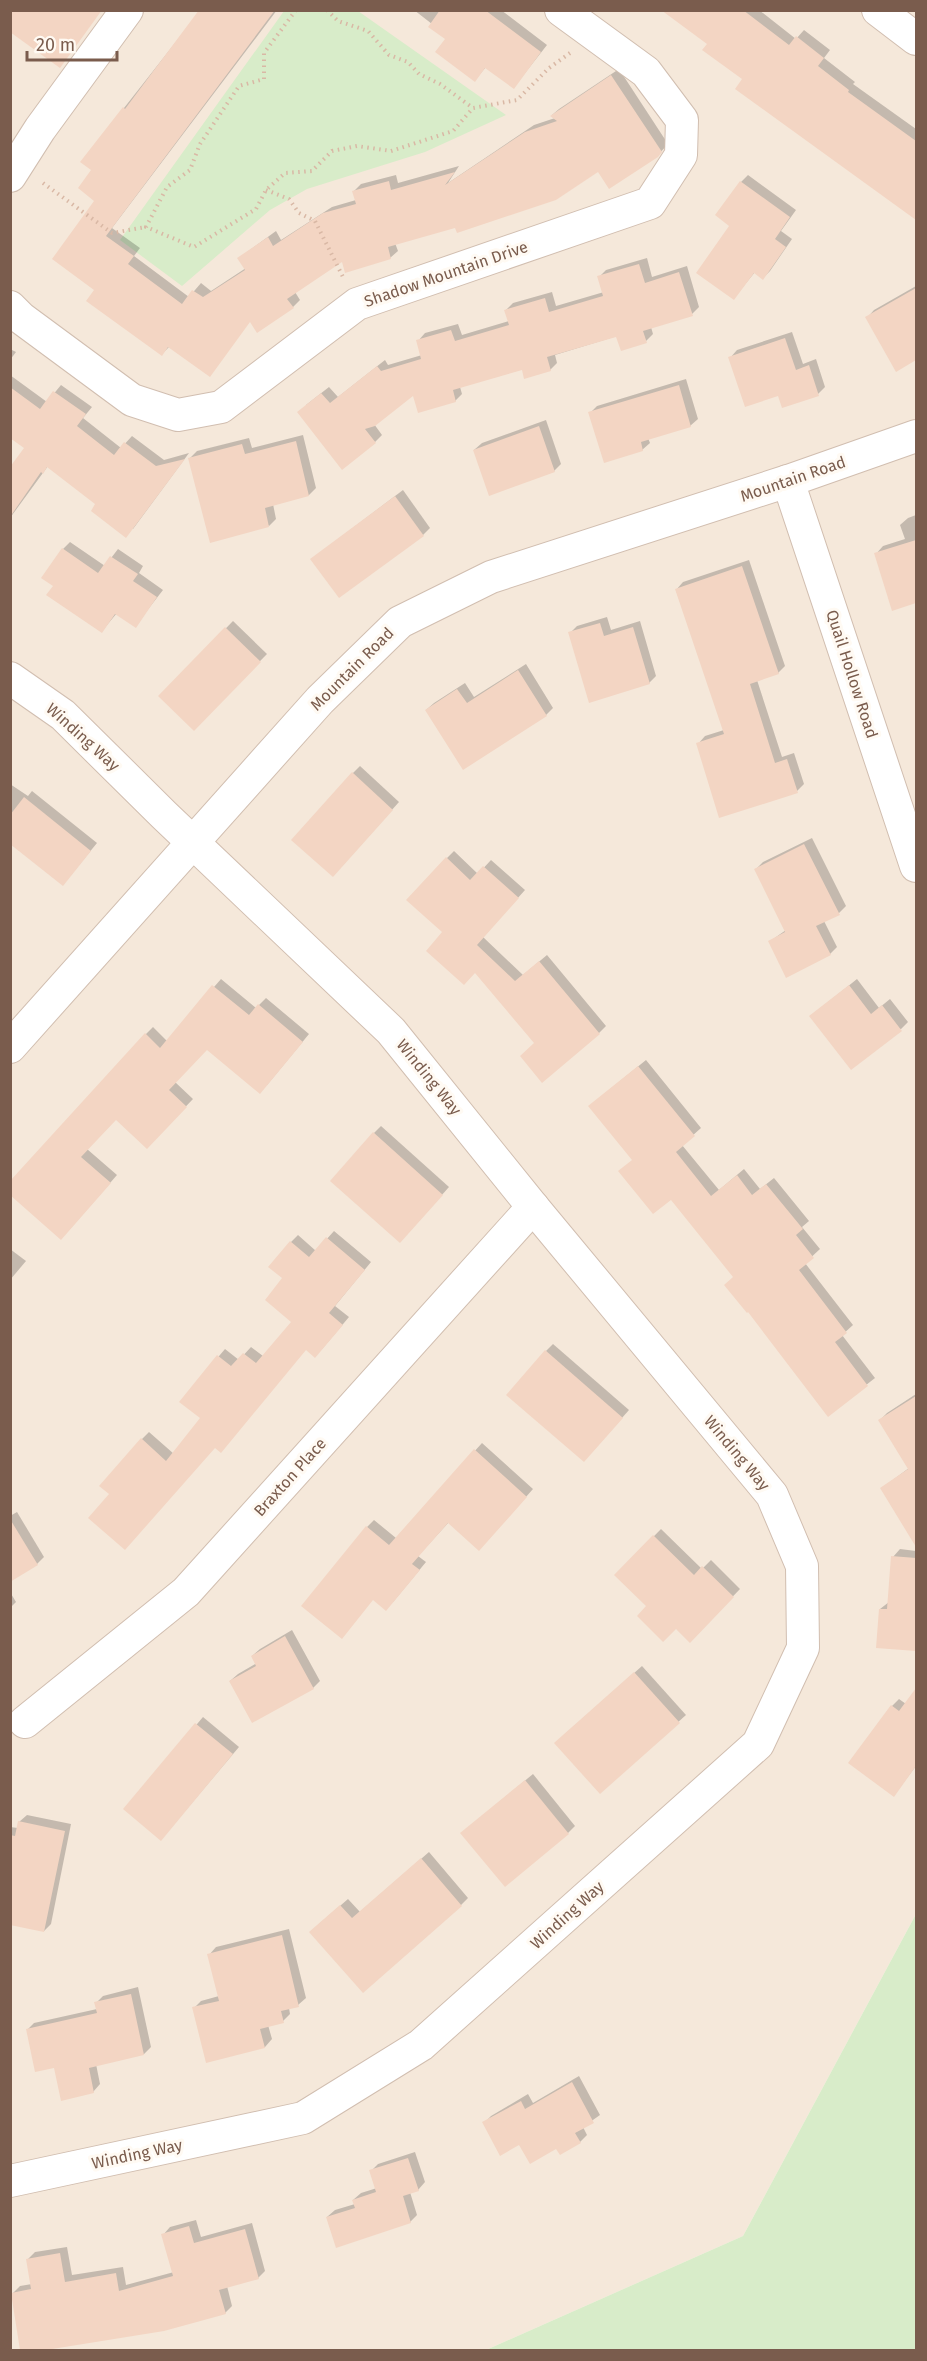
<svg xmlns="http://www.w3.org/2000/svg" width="927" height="2361" viewBox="0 0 927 2361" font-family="'Fira Sans',sans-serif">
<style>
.residential{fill:#f5e8da}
.green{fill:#d8ecc9}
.shadow{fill:#0003}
.building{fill:#f3d5c3}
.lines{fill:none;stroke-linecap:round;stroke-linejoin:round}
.street-casing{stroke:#d1beb0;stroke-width:34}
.path{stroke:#d9b8a5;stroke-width:4;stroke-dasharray:1.5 4.5;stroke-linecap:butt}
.street{stroke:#fff;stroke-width:32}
.labels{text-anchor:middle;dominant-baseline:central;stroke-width:6;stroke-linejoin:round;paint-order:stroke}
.street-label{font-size:16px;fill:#7a5c4d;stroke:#fffaf3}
</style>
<rect width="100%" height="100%" fill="#fdf6ec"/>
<polygon class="residential" points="11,11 916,11 916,1914 743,2236 486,2350 11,2350"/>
<g class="green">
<polygon points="284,11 358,11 506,115 425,152 307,189 270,210 182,286 120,240"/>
<polygon points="916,1914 916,2350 486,2350 743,2236"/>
</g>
<g class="shadow">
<polygon points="201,10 277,10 112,228 140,248 134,256 189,297 201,283 211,291 246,268 239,258 276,231 281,240 332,207 356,200 354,191 361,184 396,175 398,183 459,166 448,183 534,125 555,118 552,115 559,109 619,69 668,144 657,156 598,170 456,226 395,243 398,251 390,258 343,260 295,292 300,300 293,307 170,346 162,354 96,290 96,200 93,170 124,108"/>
<polygon points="414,10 501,10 547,45 514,87 486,67 475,80 447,38 432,24"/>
<polygon points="664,10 759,10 796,39 804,30 830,50 824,58 855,82 853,84 916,129 916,218 737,89 744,79 709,44"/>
<polygon points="748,175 796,210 781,231 792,239 770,271 763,278 755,272 734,298 731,225 741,182"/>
<polygon points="647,258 652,277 687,266 699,307 692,314 651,327 653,334 646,341 617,336 555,355 557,363 550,370 523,369 460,387 462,394 455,401 414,393 374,424 382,435 375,442 306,405 329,387 338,397 385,360 388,365 422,355 418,341 425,333 458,324 462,335 509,321 506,310 513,303 552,292 556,306 604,292 599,277 606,270"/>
<polygon points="916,286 916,358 896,370 867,318 874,310"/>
<polygon points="792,332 803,364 816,359 825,387 818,394 779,394 730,358 737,350"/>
<polygon points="10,349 16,352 10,360"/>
<polygon points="10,375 47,402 61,385 92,407 83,418 121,448 132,436 164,460 189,453 133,529 48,466 10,518 10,469 26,447 10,436"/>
<polygon points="686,379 698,419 690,426 648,438 650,443 642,450 590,413 597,406"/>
<polygon points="546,420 561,464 554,471 474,450 482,443"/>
<polygon points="303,435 316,488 309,495 273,504 276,519 269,526 190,458 197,451 249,438 252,448"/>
<polygon points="403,490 430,528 423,535 312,559"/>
<polygon points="916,515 916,602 893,609 876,554 883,546 905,539 900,525 908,518"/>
<polygon points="70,542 105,566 118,549 143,566 139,573 163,590 135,626 117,613 102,631 63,549"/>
<polygon points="749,560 785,666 778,673 757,680 782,757 794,753 804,784 797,791 698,744 705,736 724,730 676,590 683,582"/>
<polygon points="607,617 611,630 640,621 656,676 649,683 570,633 577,626"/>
<polygon points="233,621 267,654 194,729 160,696"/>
<polygon points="526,664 553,708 546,715 463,768 426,710 434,703 465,683 474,697"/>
<polygon points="360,766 399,802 340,868 353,773"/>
<polygon points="10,784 28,796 32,791 97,843 70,876 10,842"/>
<polygon points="812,838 846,906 839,913 824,921 837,947 830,954 769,942 786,930 756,869 763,862"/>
<polygon points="454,851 478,874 491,860 525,890 483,937 523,975 547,955 606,1026 599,1033 536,1043 444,932 447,858"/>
<polygon points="221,979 256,1008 266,998 309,1034 267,1085 207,1048 175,1082 193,1099 147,1147 117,1118 87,1149 117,1175 68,1231 10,1193 146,1034 153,1027 167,1041"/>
<polygon points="857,979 879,1008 890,999 908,1022 901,1029 811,1016"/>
<polygon points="646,1060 701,1128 682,1145 719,1190 744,1169 760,1189 774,1178 809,1221 802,1227 820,1249 805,1263 853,1325 842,1335 875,1378 828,1415 735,1276 671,1198 633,1159 598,1099"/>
<polygon points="381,1126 449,1187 407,1234 374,1133"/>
<polygon points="334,1231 371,1262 335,1306 349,1317 322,1349 306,1349 215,1446 111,1494 142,1439 149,1432 174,1454 202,1418 181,1401 225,1349 239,1360 251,1347 263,1356 293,1322 284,1278 291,1242 298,1235 316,1251"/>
<polygon points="10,1249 26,1261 10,1280"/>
<polygon points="553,1344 629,1410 591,1453 546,1351"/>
<polygon points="916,1394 916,1518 905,1525 882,1488 909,1468 880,1420 887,1413"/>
<polygon points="482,1443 533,1489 486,1542 449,1522 418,1556 426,1562 393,1602 367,1527 374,1520 396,1538"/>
<polygon points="17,1512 44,1557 37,1564 10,1580 10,1516"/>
<polygon points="661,1529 702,1569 711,1560 740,1589 690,1641 676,1627 649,1606 616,1575"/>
<polygon points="900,1549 916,1551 916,1649 877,1646 880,1609 889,1602 893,1557"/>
<polygon points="10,1592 16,1602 10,1608"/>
<polygon points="292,1630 320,1681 313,1688 230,1681 238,1674 257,1663 252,1656 260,1649"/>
<polygon points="642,1666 686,1715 600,1792 563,1736"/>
<polygon points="916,1691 916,1766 894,1795 850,1763 892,1706 899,1699 906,1704"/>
<polygon points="203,1717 239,1747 168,1831 125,1809"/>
<polygon points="533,1774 575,1826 568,1833 470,1826"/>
<polygon points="27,1815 71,1824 51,1924 44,1931 10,1924 10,1827 18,1828 19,1822"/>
<polygon points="429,1852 468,1898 461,1905 318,1925 348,1899 360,1912"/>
<polygon points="289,1929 306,1998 298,2005 289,2008 290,2014 283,2021 268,2025 272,2039 265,2047 207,2061 194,2008 201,2001 219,1996 209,1955 216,1947"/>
<polygon points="138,1987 151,2047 144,2054 96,2064 100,2084 93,2092 27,2030 34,2023 97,2009 96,2003 103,1996"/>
<polygon points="579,2076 600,2115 583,2127 587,2135 580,2142 557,2147 520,2143 484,2123 491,2116 528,2094 533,2103"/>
<polygon points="415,2152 425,2182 418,2190 410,2192 417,2215 410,2222 327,2217 335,2210 355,2204 353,2200 361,2193 377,2188 371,2171 378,2164"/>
<polygon points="196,2220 201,2237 252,2223 265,2271 258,2278 227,2286 232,2306 225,2313 164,2330 37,2350 21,2350 13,2293 20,2286 32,2284 28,2259 35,2252 67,2247 72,2275 123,2267 126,2285 174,2272 163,2235 170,2227"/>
</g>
<g class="building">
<polygon points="10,10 102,10 60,68 10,32"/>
<polygon points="199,10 275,10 106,236 134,256 128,264 182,304 192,290 203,297 245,270 237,258 268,237 273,246 323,213 356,204 352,191 389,181 391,190 455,172 445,185 525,132 557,121 550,116 611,75 662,152 658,157 609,189 598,172 556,200 457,233 455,228 388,247 391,259 345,273 342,262 287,299 294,308 257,333 250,322 210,377 168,347 162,356 86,301 94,290 52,259 94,201 78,188 91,170 80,162 123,107 125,109"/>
<polygon points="440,10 485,10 541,52 514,89 485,68 475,82 435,52 445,39 428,27"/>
<polygon points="661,10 743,10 789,45 796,36 824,58 818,66 849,90 848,92 916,141 916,220 735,89 742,79 702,50 707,44"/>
<polygon points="740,181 790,217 775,239 786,247 763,280 754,273 734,300 696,273 729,226 715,215"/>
<polygon points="639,264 645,283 679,272 693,316 643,331 647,343 621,351 616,337 547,357 551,371 524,379 522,370 453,390 456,402 418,413 413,396 375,426 365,429 376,443 342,470 297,412 321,393 330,403 377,366 381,371 421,359 416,340 451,330 455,341 509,325 504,310 545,298 549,312 603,296 597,276"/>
<polygon points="916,288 916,360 896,372 865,317"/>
<polygon points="785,338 796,370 809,365 819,396 782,408 778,396 745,407 728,357"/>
<polygon points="679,385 691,427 641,442 643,451 604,463 588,412"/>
<polygon points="10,387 40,409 53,391 86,414 77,426 114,455 124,442 156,466 185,459 126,538 91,511 95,504 47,467 43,474 41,472 10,517 10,467 24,448 10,438"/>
<polygon points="539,426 555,472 489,496 473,450"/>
<polygon points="296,441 309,496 265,508 269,527 210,543 188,458 242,444 245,454"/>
<polygon points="395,496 424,536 339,598 310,559"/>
<polygon points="916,540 916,603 892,611 874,553"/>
<polygon points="62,548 98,573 110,556 138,574 133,581 157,597 136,628 115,614 102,633 46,595 53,586 41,578"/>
<polygon points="742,566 779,674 750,684 775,763 787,759 798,793 719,818 696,743 724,734 675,589"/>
<polygon points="600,623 604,636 633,627 650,684 589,703 568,632"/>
<polygon points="225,627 261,662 194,731 158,696"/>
<polygon points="518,670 547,716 463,770 425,710 457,689 467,703"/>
<polygon points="352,772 393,810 333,877 291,840"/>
<polygon points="24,797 91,851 63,886 10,844 10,815"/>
<polygon points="804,844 840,915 816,926 831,955 786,978 768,941 785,932 754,869"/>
<polygon points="446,857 470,880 483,866 519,898 477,945 515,981 539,961 600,1034 542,1083 520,1056 534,1043 475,973 464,985 426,951 442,932 406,900"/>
<polygon points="212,985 249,1015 258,1004 303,1042 260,1094 207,1050 169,1090 187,1107 147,1149 116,1120 81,1157 111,1183 61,1240 10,1195 10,1181 145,1033 160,1048"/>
<polygon points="849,985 871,1014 882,1005 902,1031 851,1070 809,1016"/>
<polygon points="638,1066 695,1136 676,1152 711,1196 737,1175 752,1195 766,1184 803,1229 796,1235 814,1258 799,1270 847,1333 835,1342 868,1386 828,1417 748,1312 747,1313 724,1285 733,1277 671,1200 653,1214 618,1171 632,1160 588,1106"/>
<polygon points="373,1132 443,1195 400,1243 330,1181"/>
<polygon points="326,1237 365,1270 329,1313 343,1325 315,1358 306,1350 221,1453 215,1448 125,1550 88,1518 109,1494 99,1486 141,1438 166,1461 200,1418 179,1402 217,1355 231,1366 243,1353 256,1363 291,1322 265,1300 282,1278 268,1267 290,1241 309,1257"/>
<polygon points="545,1350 623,1418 584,1462 506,1395"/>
<polygon points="916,1396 916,1547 880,1488 908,1469 878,1420"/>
<polygon points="474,1449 527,1497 479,1551 448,1523 412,1564 420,1570 386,1611 373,1600 342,1639 301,1606 366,1526 389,1545"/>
<polygon points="10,1519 38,1565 10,1582"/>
<polygon points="653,1535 694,1575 702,1566 734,1597 690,1643 676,1629 663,1642 637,1616 646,1606 614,1575"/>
<polygon points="891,1556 916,1558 916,1651 876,1648 879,1609 887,1609"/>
<polygon points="285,1636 314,1689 252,1723 229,1681 256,1666 251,1656"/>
<polygon points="634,1672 680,1723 600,1794 554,1743"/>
<polygon points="916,1688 916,1766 894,1797 848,1763 891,1705 899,1711"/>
<polygon points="195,1723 233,1754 161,1841 123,1809"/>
<polygon points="525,1780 569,1834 505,1887 460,1833"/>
<polygon points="18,1821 65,1831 44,1932 10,1925 10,1835 15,1836"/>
<polygon points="421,1858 462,1906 363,1993 309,1932 340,1905 352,1918"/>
<polygon points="282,1935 299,2007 281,2011 284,2023 260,2029 265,2048 206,2063 192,2007 219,2001 207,1954"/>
<polygon points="131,1994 144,2055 89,2068 94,2093 61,2101 54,2068 35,2072 26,2029 97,2013 94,2002"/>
<polygon points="572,2082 594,2123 575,2133 581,2143 560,2155 556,2149 530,2164 519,2145 500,2156 482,2122 521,2101 525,2109"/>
<polygon points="408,2158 419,2191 403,2196 411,2223 336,2248 326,2217 355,2208 352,2200 376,2192 369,2170"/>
<polygon points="189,2226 194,2243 245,2229 259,2279 219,2290 226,2314 164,2331 46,2350 20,2350 11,2293 31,2289 26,2259 60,2253 65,2282 116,2273 119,2291 173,2276 161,2234"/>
</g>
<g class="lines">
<g class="street-casing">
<g id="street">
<polyline points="878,10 916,39"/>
<polyline points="10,176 40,129 127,10"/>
<polyline points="10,307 21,318 132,400 178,415 221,407 357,304 650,203 681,155 682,120 646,72 561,10"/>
<polyline points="788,481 916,866"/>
<polyline points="10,678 63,715 164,815 391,1031 533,1207 772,1495 802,1566 803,1648 758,1744 421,2045 303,2118 10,2181"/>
<polyline points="10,1047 320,700 400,622 491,577 788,481 916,436"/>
<polyline points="25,1722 186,1592 533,1207"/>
</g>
</g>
<g class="path">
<polyline points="296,10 264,53 264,79 239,86 200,144 190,170 167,187 146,227 194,247 256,209 266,190 285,173 312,171 332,151 357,146 391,151 453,131 473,108 517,100 549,68 570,53"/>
<polyline points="327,10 338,21 368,31 389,55 408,62 419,74 440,84 473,108"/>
<polyline points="43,183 112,233 146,227"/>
<polyline points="266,190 289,199 299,213 315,221 343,277"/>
</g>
<use href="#street" class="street"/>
</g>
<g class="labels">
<g class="street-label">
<text transform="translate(446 274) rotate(-19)">Shadow Mountain Drive</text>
<text transform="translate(793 479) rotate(-19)">Mountain Road</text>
<text transform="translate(352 669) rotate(-45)">Mountain Road</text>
<text transform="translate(852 674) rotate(72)">Quail Hollow Road</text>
<text transform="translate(83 737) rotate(42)">Winding Way</text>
<text transform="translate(429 1077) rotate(51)">Winding Way</text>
<text transform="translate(737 1453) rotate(50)">Winding Way</text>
<text transform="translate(290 1477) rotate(-48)">Braxton Place</text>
<text transform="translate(567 1915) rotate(-42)">Winding Way</text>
<text transform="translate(137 2154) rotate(-12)">Winding Way</text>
</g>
</g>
<rect width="927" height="2361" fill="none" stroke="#7a5c4d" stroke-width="24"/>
<path d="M27 51v9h90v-9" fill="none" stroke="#7a5c4d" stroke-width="3"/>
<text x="36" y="51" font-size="18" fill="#7a5c4d" stroke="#fffaf3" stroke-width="4.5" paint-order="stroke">20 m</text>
</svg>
